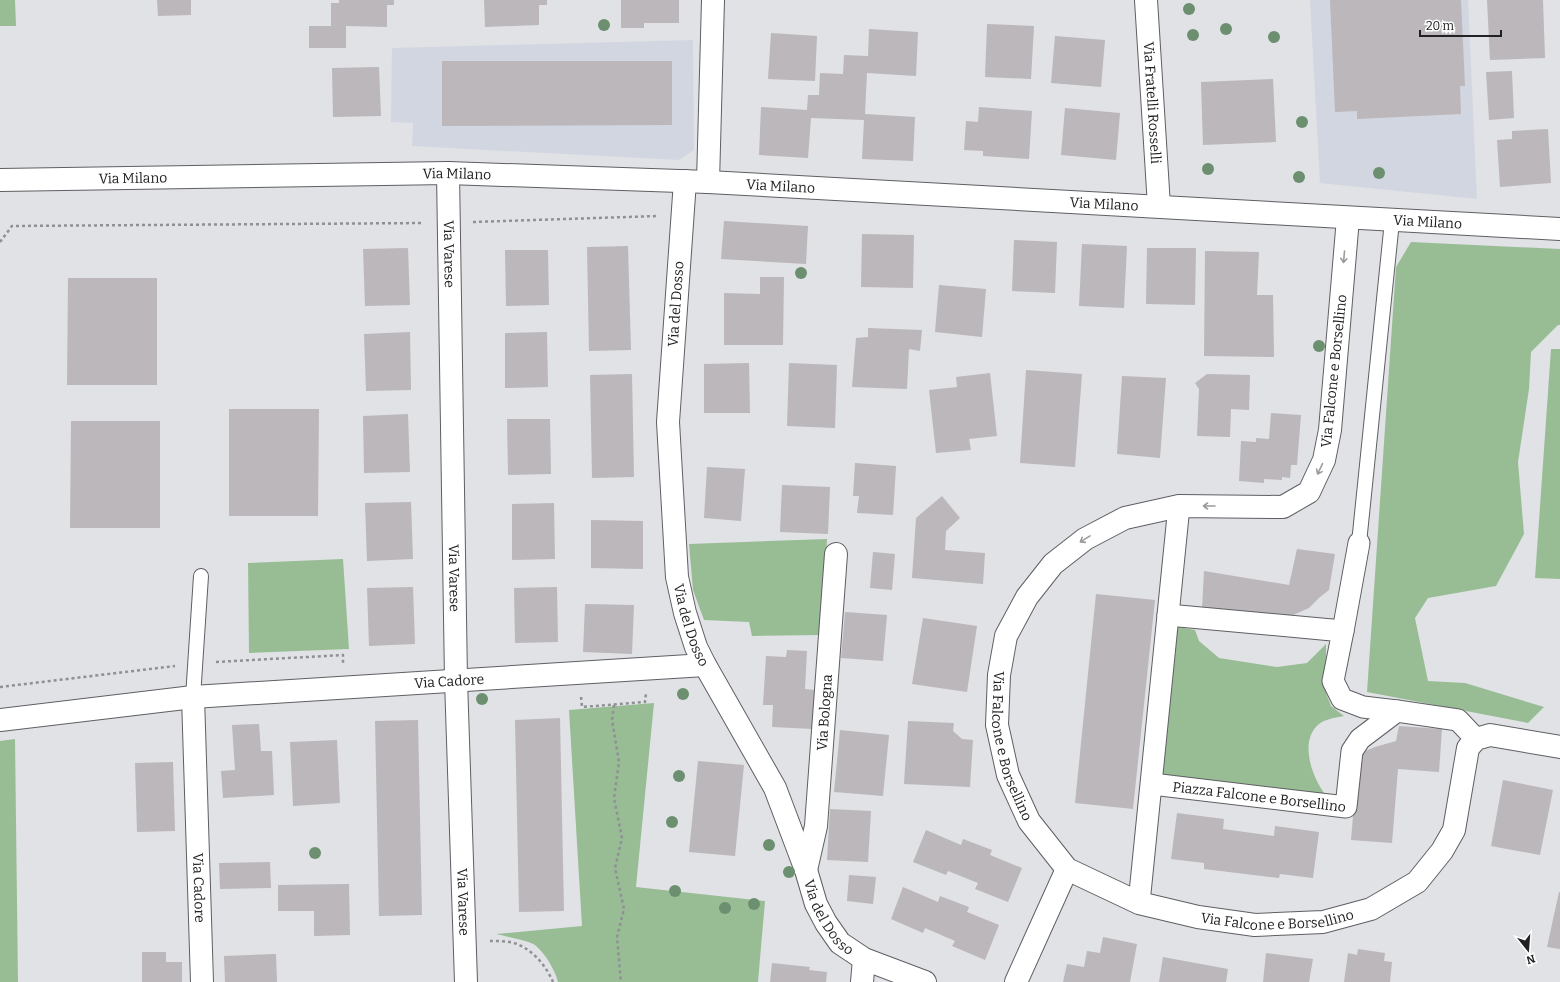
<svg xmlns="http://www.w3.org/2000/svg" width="1560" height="982" viewBox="0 0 1560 982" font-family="Bitter,serif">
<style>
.built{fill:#d2d6e1}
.green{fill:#98bd95}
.building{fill:#bbb7ba}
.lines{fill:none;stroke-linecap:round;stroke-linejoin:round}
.service-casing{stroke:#5e5f63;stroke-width:16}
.pedestrian-casing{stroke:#5e5f63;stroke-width:23}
.minor-casing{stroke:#5e5f63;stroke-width:24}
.path{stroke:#8f9094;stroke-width:2.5;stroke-dasharray:3 3;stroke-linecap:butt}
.service{stroke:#fff;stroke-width:14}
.pedestrian{stroke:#fff;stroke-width:21}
.minor{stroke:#fff;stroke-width:22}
.tree{fill:#6b8f6f}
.oneway{stroke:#9b9b9c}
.labels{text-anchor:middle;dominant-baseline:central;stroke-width:3;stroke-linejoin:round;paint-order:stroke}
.street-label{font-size:14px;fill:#212123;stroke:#fff}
</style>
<rect width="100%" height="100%" fill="#e0e2e6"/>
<g class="built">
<polygon points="1310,0 1468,0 1477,199 1320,183"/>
<polygon points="693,40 694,150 679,160 412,146 413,123 391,122 392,48"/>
</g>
<g class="green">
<polygon points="0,0 15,0 16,26 0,26"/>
<polygon points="1411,242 1560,249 1560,325 1558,325 1531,352 1529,389 1518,462 1524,534 1496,586 1428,598 1415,618 1428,681 1465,683 1544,707 1528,723 1367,692 1396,267"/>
<polygon points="1551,349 1560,349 1560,579 1535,578"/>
<polygon points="827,539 822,635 752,636 749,622 704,620 693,590 689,544"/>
<polygon points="343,559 349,649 249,653 248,563"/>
<path d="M1173 626 1195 630 1199 641 1219 658 1277 667 1307 663 1326 644V693L1331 706 1344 716C1334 718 1322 719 1315 728 1300 747 1314 782 1328 798L1159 778Z"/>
<path d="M654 703 636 887 765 901 758 982H558C555 970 545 953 535 945 530 941 504 936 496 934L582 926 569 710Z"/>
<polygon points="15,739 18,982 0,982 0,741"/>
</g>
<g class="building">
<polygon points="157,0 191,0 191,15 158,16"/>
<polygon points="339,0 394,0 394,5 387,5 387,27 346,26 346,48 309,48 309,26 331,26 331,3 339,3"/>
<polygon points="484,0 547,0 547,5 539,5 539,25 485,27"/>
<polygon points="621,0 679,0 679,23 644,23 644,28 621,28"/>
<polygon points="1330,0 1461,0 1465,86 1460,86 1461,114 1357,119 1357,111 1335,112"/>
<polygon points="1487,0 1543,0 1545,58 1490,60"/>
<polygon points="987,24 1034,26 1031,79 985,77"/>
<polygon points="869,29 918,32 916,76 867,73 865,114 915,117 913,161 862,159 864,120 811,118 808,158 759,155 761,107 807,110 808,95 819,95 820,73 843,74 844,55 868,56"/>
<polygon points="771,33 817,36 815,81 768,79"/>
<polygon points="1055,36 1105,40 1101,87 1051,83"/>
<polygon points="442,61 672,61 672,125 442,126"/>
<polygon points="379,67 381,116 333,117 332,68"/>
<polygon points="1512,71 1514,118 1489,120 1486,72"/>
<polygon points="1273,79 1276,142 1203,145 1201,82"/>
<polygon points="979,107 1032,111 1029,159 983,156 983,151 964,150 966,121 978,122"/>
<polygon points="1065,108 1120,113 1116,160 1061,155"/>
<polygon points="1548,129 1551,183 1500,187 1497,140 1512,139 1512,131"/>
<polygon points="724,221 808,226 806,264 721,259"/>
<polygon points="862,234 914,235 913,288 861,287"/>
<polygon points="1014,240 1057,242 1055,293 1012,291"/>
<polygon points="1082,244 1127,246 1124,308 1079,306"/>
<polygon points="628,246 631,350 589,351 587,247"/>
<polygon points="408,248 410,305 365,306 363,249"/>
<polygon points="1147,248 1196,248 1195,305 1146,304"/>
<polygon points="505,250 548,250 549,305 506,306"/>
<polygon points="1205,251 1259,252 1257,295 1273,295 1274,357 1204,356"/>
<polygon points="760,277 784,277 783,345 724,345 724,293 760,294"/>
<polygon points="68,278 157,278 157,385 67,385"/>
<polygon points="939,285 986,289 982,337 935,332"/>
<polygon points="868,328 922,330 920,351 909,349 907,389 852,387 856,338 868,337"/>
<polygon points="410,332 411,390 366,391 364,334"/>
<polygon points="547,332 548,387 505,388 505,333"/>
<polygon points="749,363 750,413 704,413 704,364"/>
<polygon points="789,363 837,365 835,428 787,426"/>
<polygon points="1026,370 1082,374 1075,467 1020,463"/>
<polygon points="990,373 997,436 969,439 971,450 936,453 929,390 957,387 956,377"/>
<polygon points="632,374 634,477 592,478 590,375"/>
<polygon points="1207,374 1250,375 1249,410 1231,409 1230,437 1197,436 1199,389 1195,383"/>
<polygon points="1122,376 1166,378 1160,458 1117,454"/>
<polygon points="229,409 319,409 318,516 229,516"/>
<polygon points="1271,413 1301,415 1297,465 1291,465 1290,478 1282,477 1282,480 1264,479 1264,483 1239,481 1241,441 1256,442 1256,438 1269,439"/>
<polygon points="408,414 410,472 364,473 363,416"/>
<polygon points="507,419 550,419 551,474 508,475"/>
<polygon points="71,421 160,421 160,528 70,528"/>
<polygon points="855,463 896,466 893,515 857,513 859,496 853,496"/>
<polygon points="707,467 745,469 741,521 704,518"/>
<polygon points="782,485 830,487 828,534 780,532"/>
<polygon points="942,496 960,518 946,531 945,550 985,553 983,584 912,578 916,518"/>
<polygon points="411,502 413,559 367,561 365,503"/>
<polygon points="554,503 555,559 512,560 512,504"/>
<polygon points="591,520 643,521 643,569 591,568"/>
<polygon points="1297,549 1335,554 1329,590 1320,597 1309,608 1293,615 1281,617 1202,609 1204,571 1289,585"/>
<polygon points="873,552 895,554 892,590 870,588"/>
<polygon points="413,587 415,644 369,646 367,588"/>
<polygon points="557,587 558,642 515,643 514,588"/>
<polygon points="1096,594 1155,600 1133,809 1075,803"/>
<polygon points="585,604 634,605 632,654 583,652"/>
<polygon points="845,612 887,615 883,661 841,658"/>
<polygon points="923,618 977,626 967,692 912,684"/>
<polygon points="787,650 807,651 805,689 815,690 813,729 772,727 773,705 763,705 766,656 786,657"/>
<polygon points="560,718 564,911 519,912 515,720"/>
<polygon points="418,720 422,915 379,916 375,721"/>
<polygon points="908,721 954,723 953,731 962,739 973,740 970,787 904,784"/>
<polygon points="259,724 261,751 272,751 274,795 223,798 221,771 235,770 232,725"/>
<polygon points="1399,726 1442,729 1439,772 1398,769 1392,843 1351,840 1358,758 1363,752 1375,747 1396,741"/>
<polygon points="840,730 889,735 883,796 834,792"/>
<polygon points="337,740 340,803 293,806 290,742"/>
<polygon points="698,761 744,765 735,856 689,852"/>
<polygon points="173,762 175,831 137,832 135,763"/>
<polygon points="1503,780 1553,790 1540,855 1491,846"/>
<polygon points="830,809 871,811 868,862 827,860"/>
<polygon points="1177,813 1224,819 1223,829 1274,836 1275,826 1319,832 1313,878 1280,874 1279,878 1204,869 1204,863 1171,859"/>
<polygon points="926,830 961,845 963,839 992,850 990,855 1022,868 1008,902 975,889 978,883 948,871 946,875 913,862"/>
<polygon points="270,862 271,888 220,889 219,863"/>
<polygon points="849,875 876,877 873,904 847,901"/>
<polygon points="349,884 350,935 314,936 314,911 278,911 278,885"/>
<polygon points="903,887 938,902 940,896 969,907 967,912 999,925 985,960 952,946 955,941 925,928 923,933 891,919"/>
<polygon points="1559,892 1560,892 1560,949 1547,947"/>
<polygon points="1103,937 1137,944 1130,982 1063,982 1067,964 1084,967 1087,951 1100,953"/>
<polygon points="1358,949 1385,953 1384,961 1392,962 1390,982 1344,982 1348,953 1357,955"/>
<polygon points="142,952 166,952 166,962 182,962 182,982 142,982"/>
<polygon points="1266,953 1313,959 1309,982 1263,982"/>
<polygon points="276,954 277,982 225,982 224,956"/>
<polygon points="1163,957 1228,969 1226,982 1159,982"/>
<polygon points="772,963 810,967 809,970 827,972 826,982 770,982"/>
</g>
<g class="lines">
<g class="service-casing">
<g id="service">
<polyline points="1359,543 1392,221"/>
<polyline points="193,697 201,576"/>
</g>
</g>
<g class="pedestrian-casing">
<g id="pedestrian">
<polyline points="1168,615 1343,631 1333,681 1342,699 1363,707 1397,711"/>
<polyline points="1343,631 1359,543"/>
<path id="s1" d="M1152 784 1346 807 1352 751 1360 739 1397 711 1458 720 1476 739"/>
<polyline points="1139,903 1179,506"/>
</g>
</g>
<g class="minor-casing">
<g id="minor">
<path id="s2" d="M1146 0 1159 206"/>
<path id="s3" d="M448 173 456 680 466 982"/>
<path id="s4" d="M0 180 448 173 708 182 1560 229"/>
<path id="s5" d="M685 181 668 422 677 577 685 613 696 647 705 665 775 788 806 870 816 904 826 923 840 943 864 959 925 982"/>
<polyline points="708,182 713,0"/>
<path id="s6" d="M1348 218 1330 430 1324 460 1309 492 1283 507 1179 506 1125 518 1085 539 1053 564 1027 597 1006 636 999 675 997 725 1008 775 1029 821 1067 869 1139 903 1198 917 1255 925 1323 922 1371 909 1417 882 1442 851 1454 830 1468 748 1476 739 1490 735 1560 747"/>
<path id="s7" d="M193 697 202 982"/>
<path id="s8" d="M0 720 193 697 705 665"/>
<path id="s9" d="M806 870 816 826 836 554"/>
<polyline points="862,982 864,959"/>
<polyline points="1016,982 1067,869"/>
</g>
</g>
<g class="path">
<polyline points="473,222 658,216"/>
<polyline points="0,242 12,226 424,223"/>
<polyline points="216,662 343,655 343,663"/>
<polyline points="0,687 175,666"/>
<polyline points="581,697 582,707 645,702 646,693"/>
<polyline points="614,705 612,720 619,762 614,798 622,838 615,868 624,909 617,937 621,982"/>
<path d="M490 941C498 941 510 941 517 944 534 951 546 966 553 982"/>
</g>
<use href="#service" class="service"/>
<use href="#pedestrian" class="pedestrian"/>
<use href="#minor" class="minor"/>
</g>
<g class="tree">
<circle cx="1189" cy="9" r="6"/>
<circle cx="604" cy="25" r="6"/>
<circle cx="1226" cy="29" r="6"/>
<circle cx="1193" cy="35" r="6"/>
<circle cx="1274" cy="37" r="6"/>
<circle cx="1302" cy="122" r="6"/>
<circle cx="1208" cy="169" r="6"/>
<circle cx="1379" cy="173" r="6"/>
<circle cx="1299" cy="177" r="6"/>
<circle cx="801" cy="273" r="6"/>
<circle cx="1319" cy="346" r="6"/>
<circle cx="683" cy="694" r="6"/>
<circle cx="482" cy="699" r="6"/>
<circle cx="679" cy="776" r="6"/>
<circle cx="672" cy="822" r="6"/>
<circle cx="769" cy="845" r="6"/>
<circle cx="315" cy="853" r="6"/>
<circle cx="789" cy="872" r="6"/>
<circle cx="675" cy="891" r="6"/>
<circle cx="754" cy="904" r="6"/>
<circle cx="725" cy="908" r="6"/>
</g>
<defs><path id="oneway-shaft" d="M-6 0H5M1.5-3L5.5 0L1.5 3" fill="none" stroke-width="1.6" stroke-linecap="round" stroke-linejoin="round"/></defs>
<g class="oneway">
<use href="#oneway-shaft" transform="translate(1344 257) rotate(95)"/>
<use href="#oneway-shaft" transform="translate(1320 469) rotate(115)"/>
<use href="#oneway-shaft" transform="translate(1209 506) rotate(-180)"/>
<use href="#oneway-shaft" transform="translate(1085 539) rotate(148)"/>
</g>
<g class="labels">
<g class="street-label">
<text stroke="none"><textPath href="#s2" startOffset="103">Via Fratelli Rosselli</textPath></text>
<text stroke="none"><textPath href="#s4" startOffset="457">Via Milano</textPath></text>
<text stroke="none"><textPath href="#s4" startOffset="133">Via Milano</textPath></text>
<text stroke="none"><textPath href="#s4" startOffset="781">Via Milano</textPath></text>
<text stroke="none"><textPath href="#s4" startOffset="1105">Via Milano</textPath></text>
<text stroke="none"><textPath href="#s4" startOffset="1429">Via Milano</textPath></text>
<text stroke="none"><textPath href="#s3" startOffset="81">Via Varese</textPath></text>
<text transform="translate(676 304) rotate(-86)">Via del Dosso</text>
<text transform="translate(1334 371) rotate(-84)">Via Falcone e Borsellino</text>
<text stroke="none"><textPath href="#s3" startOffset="405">Via Varese</textPath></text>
<text stroke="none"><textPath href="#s5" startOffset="447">Via del Dosso</textPath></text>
<text stroke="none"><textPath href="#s8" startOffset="451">Via Cadore</textPath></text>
<text stroke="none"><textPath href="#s9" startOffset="159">Via Bologna</textPath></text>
<text stroke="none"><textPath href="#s6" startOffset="753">Via Falcone e Borsellino</textPath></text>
<text stroke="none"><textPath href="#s1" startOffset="108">Piazza Falcone e Borsellino</textPath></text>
<text stroke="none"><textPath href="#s7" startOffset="191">Via Cadore</textPath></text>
<text stroke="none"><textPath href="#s3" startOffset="729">Via Varese</textPath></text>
<text stroke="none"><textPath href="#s5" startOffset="772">Via del Dosso</textPath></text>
<text stroke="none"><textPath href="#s6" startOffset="1113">Via Falcone e Borsellino</textPath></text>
</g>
</g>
<g transform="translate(1528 950) rotate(163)" stroke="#ffffff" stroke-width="3" paint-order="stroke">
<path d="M0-3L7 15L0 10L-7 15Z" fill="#212123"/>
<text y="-6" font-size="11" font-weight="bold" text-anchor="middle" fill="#212123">N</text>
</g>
<path d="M1420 30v6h81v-6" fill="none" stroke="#212123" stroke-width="2"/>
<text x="1426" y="30" font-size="12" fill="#212123" stroke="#ffffff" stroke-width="3" paint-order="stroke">20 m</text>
</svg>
